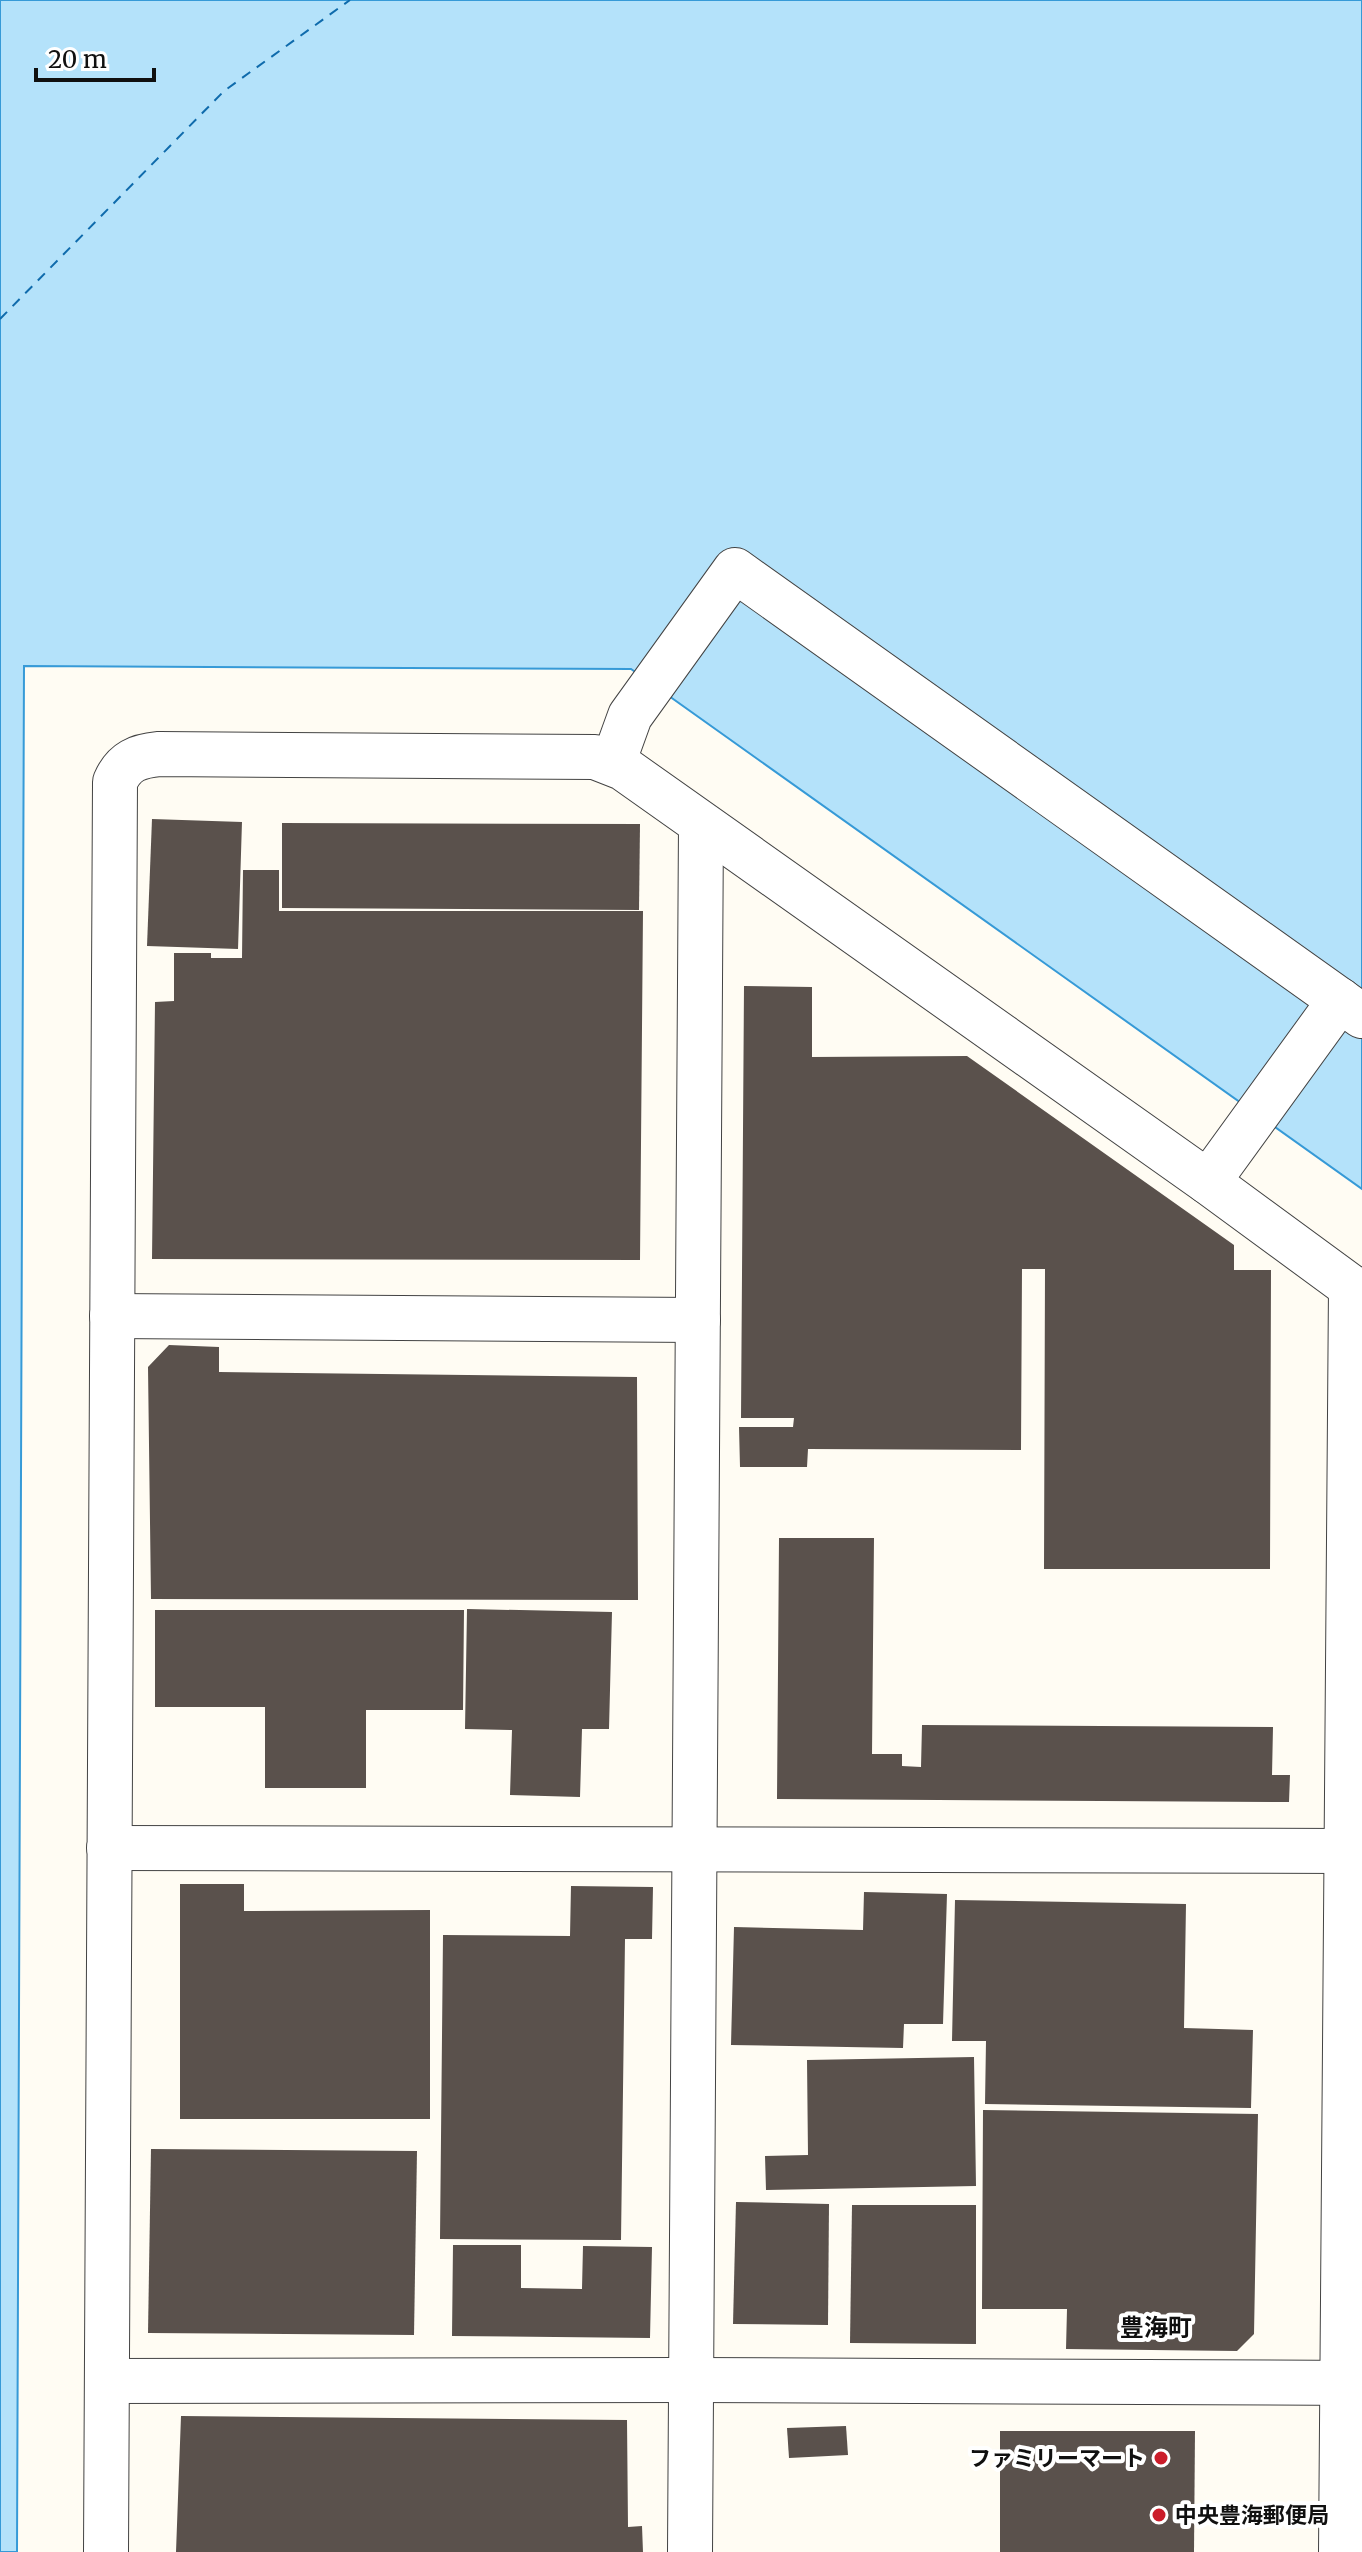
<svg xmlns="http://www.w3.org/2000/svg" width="1362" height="2552" viewBox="0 0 1362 2552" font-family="Merriweather,'Noto Sans JP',serif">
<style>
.water{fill:#b4e2fa;stroke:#369ad7;stroke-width:2}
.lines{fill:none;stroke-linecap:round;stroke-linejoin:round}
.ferry{stroke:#0f6bac;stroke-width:2;stroke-dasharray:10 8;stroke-linecap:butt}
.building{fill:#5a514c}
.minor-casing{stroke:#434343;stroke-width:46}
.minor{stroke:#fff;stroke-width:44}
.poi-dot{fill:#cb1d2a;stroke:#fff;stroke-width:3}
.labels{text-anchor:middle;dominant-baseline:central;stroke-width:8;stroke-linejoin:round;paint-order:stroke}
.poi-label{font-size:22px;font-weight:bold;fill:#101010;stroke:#fff;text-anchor:end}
.neighbourhood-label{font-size:24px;font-weight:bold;fill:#101010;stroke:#fff}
</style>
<rect width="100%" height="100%" fill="#fffcf3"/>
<polygon class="water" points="0,0 1362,0 1362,1189 631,669 24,666 17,2552 0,2552"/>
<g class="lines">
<polyline class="ferry" points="0,319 224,91 350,0"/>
</g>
<g class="building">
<polygon points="152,819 242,822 238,949 147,946"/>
<polygon points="282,823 640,824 639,910 282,908"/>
<polygon points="243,870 279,870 279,911 643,911 640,1260 152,1259 155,1002 174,1001 174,953 211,953 211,958 242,958"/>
<polygon points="744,986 812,987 812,1057 967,1056 1234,1245 1234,1270 1271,1270 1270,1569 1044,1569 1045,1269 1022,1269 1021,1450 808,1449 807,1467 740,1467 739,1427 793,1427 794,1418 741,1418"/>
<polygon points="169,1345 219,1347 219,1372 637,1377 638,1600 151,1599 148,1367"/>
<polygon points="779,1538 874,1538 872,1754 902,1754 902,1766 921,1767 922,1725 1273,1727 1272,1775 1290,1775 1289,1802 777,1799"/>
<polygon points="467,1609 612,1612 609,1729 582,1729 580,1797 510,1795 512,1730 465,1729"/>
<polygon points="155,1610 464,1610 463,1710 366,1710 366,1788 265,1788 265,1707 155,1707"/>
<polygon points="180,1884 244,1884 244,1911 430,1910 430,2119 180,2119"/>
<polygon points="571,1886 653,1887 652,1939 625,1939 621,2240 440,2239 443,1935 570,1936"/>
<polygon points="864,1892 947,1894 943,2024 904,2024 903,2048 731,2045 734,1927 863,1930"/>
<polygon points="955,1900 1186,1904 1184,2028 1253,2030 1251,2108 985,2104 986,2041 952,2041"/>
<polygon points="974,2057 976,2186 766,2190 765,2156 808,2155 807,2060"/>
<polygon points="983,2110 1258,2114 1254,2334 1237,2351 1066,2349 1067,2309 982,2309"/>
<polygon points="151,2149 417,2151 414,2335 148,2333"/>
<polygon points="736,2202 829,2204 828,2325 733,2324"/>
<polygon points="852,2205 976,2205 976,2344 850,2343"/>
<polygon points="453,2245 521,2245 521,2288 582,2289 583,2246 652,2247 650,2338 452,2336"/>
<polygon points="181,2416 627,2420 628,2527 642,2526 643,2552 176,2552"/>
<polygon points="846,2426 848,2455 789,2458 787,2428"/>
<polygon points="1000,2431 1195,2431 1194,2552 1000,2552"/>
</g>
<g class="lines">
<g class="minor-casing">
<g id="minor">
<polyline points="613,763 630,716 735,570 1362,1016"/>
<polyline points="1208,1182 1340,1000"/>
<polyline points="112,1316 698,1320"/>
<polyline points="109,1848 1345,1851"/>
<polyline points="107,2381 691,2380 1362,2383"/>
<path d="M106 2552 115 782C124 761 138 756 159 754L595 757 623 768 1208 1182 1362 1295"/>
<polyline points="690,2552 701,825"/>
<polyline points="1341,2552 1351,1287"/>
</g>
</g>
<use href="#minor" class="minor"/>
</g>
<g class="poi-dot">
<circle cx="1161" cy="2458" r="8"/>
<circle cx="1159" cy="2515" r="8"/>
</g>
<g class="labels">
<g class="poi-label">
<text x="1145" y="2458">ファミリーマート</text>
<text x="1175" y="2515" text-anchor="start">中央豊海郵便局</text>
</g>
<g class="neighbourhood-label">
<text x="1156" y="2327">豊海町</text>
</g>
</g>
<path d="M36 68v12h118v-12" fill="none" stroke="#101010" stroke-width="4"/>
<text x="48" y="68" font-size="24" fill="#101010" stroke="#ffffff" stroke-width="6" paint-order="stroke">20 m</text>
</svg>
